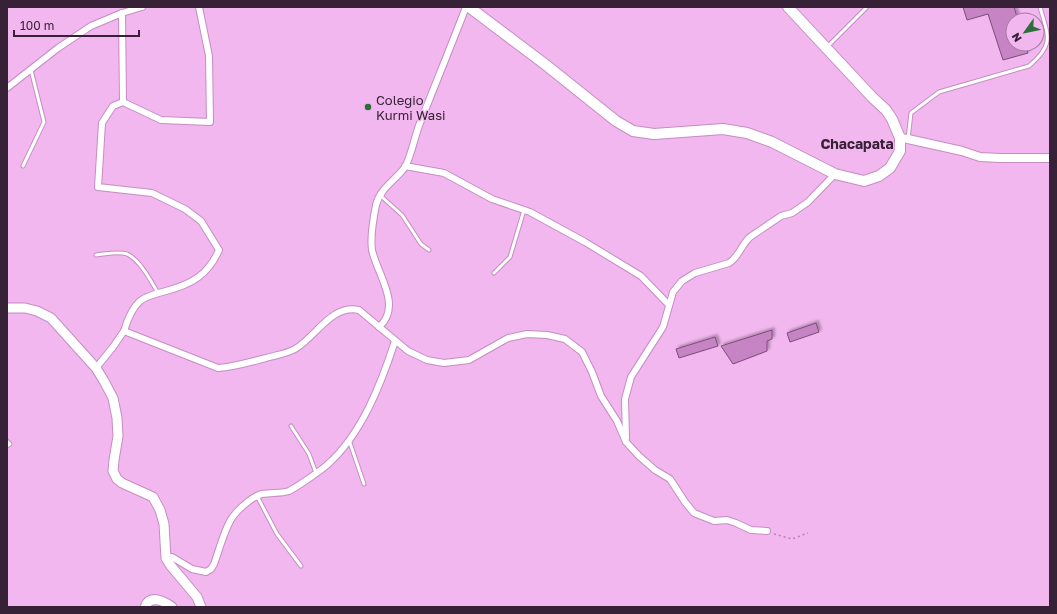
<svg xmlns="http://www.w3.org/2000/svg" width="1057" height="614" viewBox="0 0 1057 614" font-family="'Golos Text',sans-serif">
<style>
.building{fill:#c784c4;stroke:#7e4b7c;filter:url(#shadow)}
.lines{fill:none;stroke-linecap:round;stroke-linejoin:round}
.service-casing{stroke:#c58dc3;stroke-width:5}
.minor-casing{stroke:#c58dc3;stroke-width:8}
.tertiary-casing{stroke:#c58dc3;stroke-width:10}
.secondary-casing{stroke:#c58dc3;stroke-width:11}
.primary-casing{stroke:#c58dc3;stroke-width:12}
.path{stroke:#b184af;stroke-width:1.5;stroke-dasharray:2 3;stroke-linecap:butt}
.service{stroke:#fff;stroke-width:3}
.minor{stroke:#fff;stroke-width:6}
.tertiary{stroke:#fff;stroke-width:8}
.secondary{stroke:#fff;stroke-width:9}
.primary{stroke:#fff;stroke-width:10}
.poi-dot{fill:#2a6e39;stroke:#f1b7ee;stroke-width:1.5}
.labels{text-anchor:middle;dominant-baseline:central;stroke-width:3;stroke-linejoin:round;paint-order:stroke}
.poi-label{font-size:13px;fill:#372136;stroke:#f1b7ee;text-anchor:start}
.neighbourhood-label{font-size:14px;font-weight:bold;fill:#372136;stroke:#f1b7ee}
</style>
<defs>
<filter id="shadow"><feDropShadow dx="2.5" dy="-2.5" stdDeviation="1" flood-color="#0004"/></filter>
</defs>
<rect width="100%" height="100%" fill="#f1b7ee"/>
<g class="building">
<polygon points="963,7 1014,7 1018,20 1013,20 1013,44 1025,44 1028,53 1003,60 988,14 967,20"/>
<polygon points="816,323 819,332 790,342 787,333"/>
<polygon points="772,330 772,339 767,341 767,351 733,364 721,346"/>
<polygon points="715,337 718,346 679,358 676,349"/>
</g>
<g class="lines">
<g class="service-casing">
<g id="service">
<polyline points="827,47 867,7"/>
<path d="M908 139 911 113 939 92 1029 66C1055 44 1048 36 1040 7"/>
<polyline points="23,166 44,122 31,70"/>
<polyline points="382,194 382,197 402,215 421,244 429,250"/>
<path d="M96 255C106 254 118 251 127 254 140 260 151 281 158 293"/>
<polyline points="494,273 510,257 524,210"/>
<polyline points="291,426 309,454 316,473"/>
<polyline points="349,440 364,484"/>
<polyline points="7,441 10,444 7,446"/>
<polyline points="257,496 277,534 301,566"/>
</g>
</g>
<g class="minor-casing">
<g id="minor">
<path d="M122 13 123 102 113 106 102 123 98 187 152 193 185 209 201 221 219 250C208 275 192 284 166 291 158 293 146 296 140 301 132 308 127 321 124 331"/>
<polyline points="7,88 58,48 91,26 122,13 142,7"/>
<polyline points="123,102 161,120 210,122 209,56 199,7"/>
<polyline points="405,166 444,173 492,199 530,212 585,242 641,276 669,305"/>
<path d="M379 327C403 306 377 274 372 250 370 236 373 220 376 205 380 188 396 180 405 167 411 157 415 135 420 123 435 85 451 46 466 7"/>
<path d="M96 368 113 347 124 331 218 368C234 367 250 362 266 358 276 355 286 354 295 349 316 337 331 304 359 310L408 351 427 360 444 363 469 360 508 338 527 334 547 335 565 339 582 352 592 372 601 396 617 421 626 442 639 456 655 470 670 479 685 502 694 513 714 521 727 520 736 523 751 530 767 531"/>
<path d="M626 438 625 399 631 377 663 327 673 292 682 281 695 273 729 263C739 257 741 245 750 237L781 216 792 213 808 202 835 174"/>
<path d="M166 558 172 557 192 569 206 572 211 569 214 564C219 551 226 523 235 514 241 507 253 496 262 494 271 492 280 494 289 491 297 487 320 471 327 465 362 434 381 384 395 341"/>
</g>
</g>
<g class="tertiary-casing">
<polyline id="tertiary" points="900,138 908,139 962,151 980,157 1000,158 1050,158"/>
</g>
<g class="secondary-casing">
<g id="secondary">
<polyline points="7,308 25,308 37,311 51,318 96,368 104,381 113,398 117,418 118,436 114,460 113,471 117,479 122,483 153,497 160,510 164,524 166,558 171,566 197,597 201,607"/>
<path d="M145 607C150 594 164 601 172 607"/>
</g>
</g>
<g class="primary-casing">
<polyline id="primary" points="469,7 546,65 616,121 633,131 654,134 723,129 747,133 772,142 835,174 864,181 879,176 890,168 900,151 900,138 892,119 886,110 872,97 788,7"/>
</g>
<polyline class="path" points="774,534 792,539 808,533"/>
<use href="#service" class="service"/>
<use href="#minor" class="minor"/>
<use href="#tertiary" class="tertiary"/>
<use href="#secondary" class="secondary"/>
<use href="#primary" class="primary"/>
</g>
<circle class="poi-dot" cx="368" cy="107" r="4"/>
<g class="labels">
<g class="poi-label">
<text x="376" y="100">Colegio<tspan x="376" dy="15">Kurmi Wasi</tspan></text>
</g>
<g class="neighbourhood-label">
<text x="857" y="143">Chacapata</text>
</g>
</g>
<rect width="1057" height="614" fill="none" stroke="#372136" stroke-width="16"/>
<g transform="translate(1025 32) rotate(237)"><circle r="19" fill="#f1b7ee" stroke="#a77ba4"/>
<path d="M0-3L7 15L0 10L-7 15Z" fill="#2a6e39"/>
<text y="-6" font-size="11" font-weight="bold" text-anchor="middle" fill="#372136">N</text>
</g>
<path d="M14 30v6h125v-6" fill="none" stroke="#372136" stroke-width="2"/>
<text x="20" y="30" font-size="12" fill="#372136" stroke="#f1b7ee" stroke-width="3" paint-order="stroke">100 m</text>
</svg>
